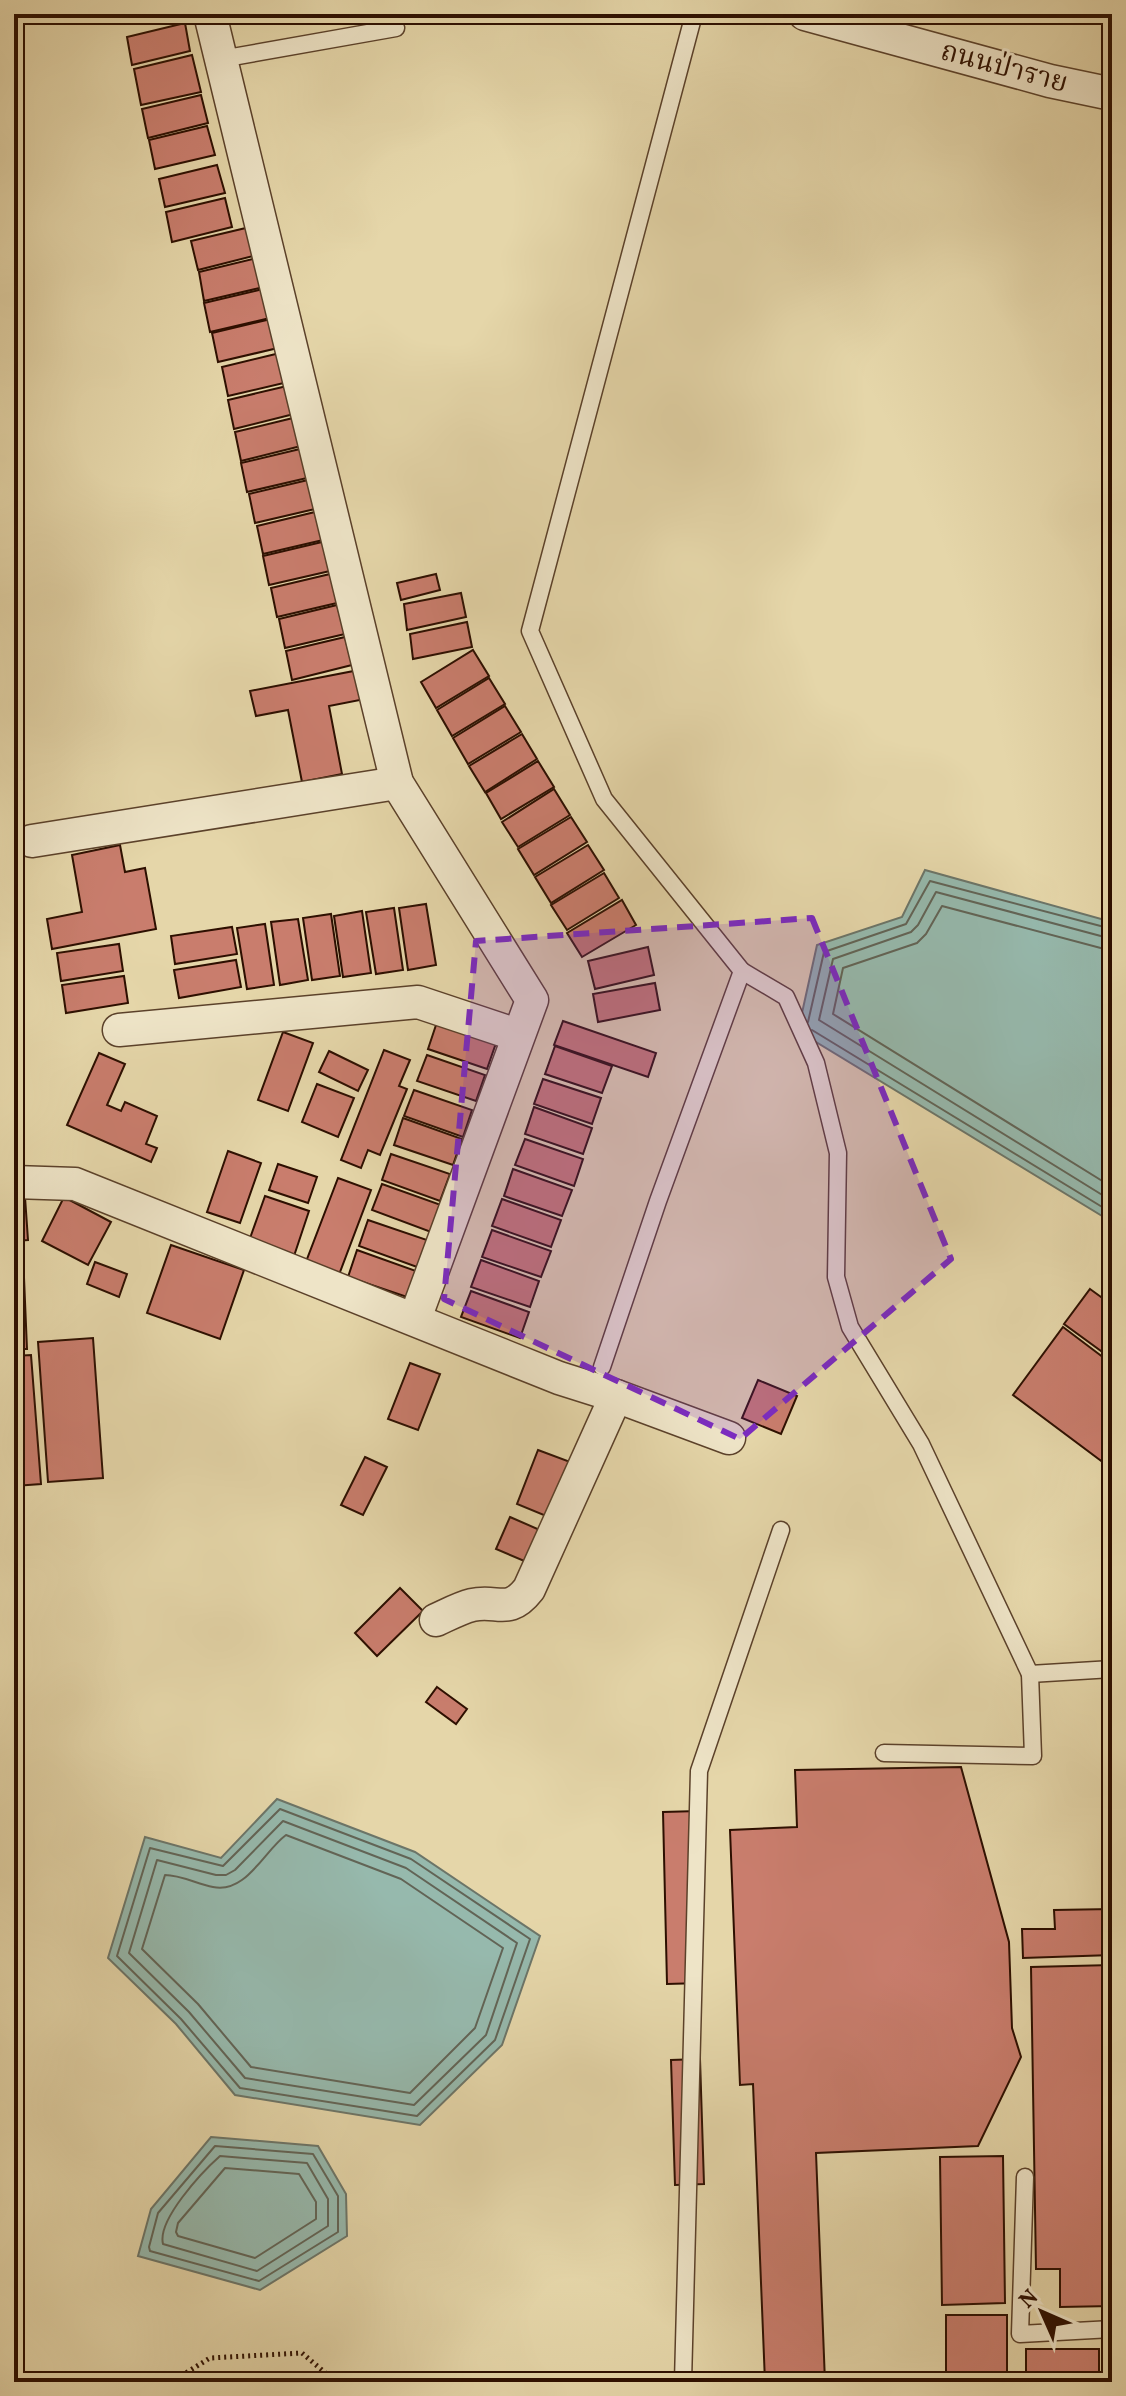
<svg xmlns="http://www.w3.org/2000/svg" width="1126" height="2396" viewBox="0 0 1126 2396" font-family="Vollkorn,'Noto Serif Thai',serif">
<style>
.water{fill:#96b9ad;stroke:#6c7568;stroke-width:2}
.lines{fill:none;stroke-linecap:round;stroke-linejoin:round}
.shore{stroke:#626456;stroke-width:2}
.building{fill:#c97d6d;stroke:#2d0f00;stroke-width:2}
.lane-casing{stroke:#5b412a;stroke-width:19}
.street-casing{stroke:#5b412a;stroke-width:35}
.path{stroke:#2d0f00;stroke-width:5;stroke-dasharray:2 4;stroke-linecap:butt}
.lane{stroke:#eee4c7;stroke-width:16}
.street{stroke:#eee4c7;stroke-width:32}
.marked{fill:#7b2cbf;fill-opacity:0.2;stroke:#7b2cbf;stroke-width:6;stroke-dasharray:16 10;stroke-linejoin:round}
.labels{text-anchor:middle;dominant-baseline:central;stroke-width:6;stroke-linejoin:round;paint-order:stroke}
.street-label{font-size:28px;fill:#2d0f00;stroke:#eee4c7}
</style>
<rect width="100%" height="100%" fill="#e5d6a9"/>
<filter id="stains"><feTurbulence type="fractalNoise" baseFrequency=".0025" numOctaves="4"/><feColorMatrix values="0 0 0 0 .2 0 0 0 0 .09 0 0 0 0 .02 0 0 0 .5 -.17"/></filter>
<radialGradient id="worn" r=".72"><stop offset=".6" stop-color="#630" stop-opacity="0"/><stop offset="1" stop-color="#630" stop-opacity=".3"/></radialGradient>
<g class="water">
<polygon points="925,870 1112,922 1112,1222 798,1031 817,945 902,917"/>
<polygon points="277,1799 415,1852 540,1936 502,2045 420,2125 235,2095 176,2024 108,1958 145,1837 221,1858"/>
<polygon points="211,2137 318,2146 346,2194 347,2236 260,2290 138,2256 151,2209"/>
</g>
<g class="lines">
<g class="shore">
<polyline points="1112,939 936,892 918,925 911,932 833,959 819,1020 1112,1201"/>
<polyline points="1112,951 942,906 926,934 917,943 843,968 833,1014 1112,1187"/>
<polyline points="808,1022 824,952 906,924 930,881 1112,929"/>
<polyline points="812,1030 1112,1213"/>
<polygon points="280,1809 411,1859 530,1939 495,2040 417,2116 240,2088 181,2019 117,1956 150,1848 223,1866"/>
<polygon points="283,1821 406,1868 517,1943 486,2035 414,2105 245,2078 189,2012 129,1953 157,1860 216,1875 226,1875 235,1870"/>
<path d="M286 1835 401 1879 503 1948 475 2028 410 2093 251 2067 198 2004 142 1949 165 1875C181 1875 197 1884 213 1887 246 1894 264 1851 286 1835Z"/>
<polygon points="215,2146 313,2154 338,2196 338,2232 259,2281 150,2251 149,2247 158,2213"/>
<path d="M220 2156 307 2163 328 2199V2226L257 2271 163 2244C157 2220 202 2172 220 2156Z"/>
<polygon points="225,2168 299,2174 316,2202 316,2219 255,2258 178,2236 176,2232 178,2223"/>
</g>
</g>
<g class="building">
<polygon points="185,23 190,51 132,65 127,37"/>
<polygon points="192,55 201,92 141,105 134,69"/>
<polygon points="201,95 208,123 148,138 142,109"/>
<polygon points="207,126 215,155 155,169 149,140"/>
<polygon points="217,165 225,193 165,207 159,179"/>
<polygon points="225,198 232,227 172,242 166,212"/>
<polygon points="250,227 257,255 198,270 191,241"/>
<polygon points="257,258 264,287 204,301 199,272"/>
<polygon points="263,289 270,318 210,332 204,303"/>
<polygon points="271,319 278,348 218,362 212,333"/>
<polygon points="280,353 288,382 228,396 222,367"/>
<polygon points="287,386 294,414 234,429 228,400"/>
<polygon points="293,418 301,446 241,461 235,432"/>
<polygon points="300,449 307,478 247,492 241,463"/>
<polygon points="308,480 315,509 255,523 249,494"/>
<polygon points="315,512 323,540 263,554 257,526"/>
<polygon points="322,542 330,571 269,585 263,556"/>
<polygon points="330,574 337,603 277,617 271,588"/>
<polygon points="436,574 440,590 401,600 397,583"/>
<polygon points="461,593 466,617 407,630 404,604"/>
<polygon points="337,605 345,634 285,648 279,619"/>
<polygon points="467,622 472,647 413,659 410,634"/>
<polygon points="345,637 352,665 292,680 286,651"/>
<polygon points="473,650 489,676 436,708 421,682"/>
<polygon points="359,670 365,699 329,706 342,774 302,782 288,710 256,716 250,691"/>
<polygon points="489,678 505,704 452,736 437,710"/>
<polygon points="505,706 521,732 468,764 453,738"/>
<polygon points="522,734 537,759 485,792 469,766"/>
<polygon points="538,761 554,787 501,819 486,793"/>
<polygon points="554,789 570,815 518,847 502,822"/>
<polygon points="571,817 587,842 534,875 518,849"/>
<polygon points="120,845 125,872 145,868 156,929 52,949 47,919 82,912 72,855"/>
<polygon points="588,845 604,870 551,903 535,877"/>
<polygon points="604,873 619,898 567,930 551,905"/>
<polygon points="622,900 636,925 582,957 567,933"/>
<polygon points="426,904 436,965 408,970 399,908"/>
<polygon points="394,908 403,970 376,974 366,912"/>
<polygon points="362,911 371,973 343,977 334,916"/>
<polygon points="331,914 340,976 312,980 303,918"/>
<polygon points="298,919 308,980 280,985 271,922"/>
<polygon points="265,924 274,985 247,989 237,928"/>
<polygon points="232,927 237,954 175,964 171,936"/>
<polygon points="119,944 123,971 61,981 57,953"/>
<polygon points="648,947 654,975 595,989 588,961"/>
<polygon points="236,960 241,987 179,998 174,970"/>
<polygon points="124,976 128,1003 66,1013 62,985"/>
<polygon points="655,983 660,1010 598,1022 593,994"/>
<polygon points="563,1021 656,1053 648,1077 554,1045"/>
<polygon points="437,1022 496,1043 487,1069 428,1049"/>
<polygon points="283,1032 313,1043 288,1111 258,1100"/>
<polygon points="555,1046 612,1066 602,1093 545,1074"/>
<polygon points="384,1050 410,1060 399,1086 407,1089 380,1155 368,1150 361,1168 341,1160"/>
<polygon points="329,1051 368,1070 358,1091 319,1072"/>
<polygon points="99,1053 125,1064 107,1105 121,1111 125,1102 157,1116 146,1144 157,1148 151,1162 67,1125"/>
<polygon points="427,1055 485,1075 476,1101 417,1081"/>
<polygon points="543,1079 601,1098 592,1124 534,1104"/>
<polygon points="317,1084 354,1098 338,1137 302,1122"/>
<polygon points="414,1090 472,1110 463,1137 404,1116"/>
<polygon points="534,1107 592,1128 583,1154 525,1134"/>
<polygon points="403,1118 462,1139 453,1165 394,1145"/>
<polygon points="525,1139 583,1159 574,1186 515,1165"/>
<polygon points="228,1151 261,1163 240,1223 207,1212"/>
<polygon points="391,1154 450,1174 440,1201 382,1180"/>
<polygon points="278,1164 317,1177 308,1203 269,1190"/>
<polygon points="513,1169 572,1190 562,1216 504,1196"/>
<polygon points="338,1178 371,1190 337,1280 304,1267"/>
<polygon points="382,1184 441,1205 431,1232 372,1210"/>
<polygon points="265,1196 309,1211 294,1256 249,1241"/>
<polygon points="25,1197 28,1240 14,1241 14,1198"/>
<polygon points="64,1197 111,1222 88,1265 42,1241"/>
<polygon points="502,1199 561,1220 551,1247 492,1226"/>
<polygon points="368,1220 427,1240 417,1267 359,1246"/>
<polygon points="492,1230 551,1251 541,1277 482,1257"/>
<polygon points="171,1245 244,1270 220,1339 147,1313"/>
<polygon points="357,1250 416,1271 407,1297 348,1277"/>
<polygon points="23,1254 27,1349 14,1349 14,1255"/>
<polygon points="481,1260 539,1281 530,1307 471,1287"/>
<polygon points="95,1262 127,1274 119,1297 87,1284"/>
<polygon points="1090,1289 1112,1305 1112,1359 1064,1324"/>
<polygon points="471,1291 529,1312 520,1338 461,1317"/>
<polygon points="1063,1327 1112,1364 1112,1469 1013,1395"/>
<polygon points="93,1338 103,1478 48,1482 38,1342"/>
<polygon points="31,1355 41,1484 15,1486 14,1356"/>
<polygon points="410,1363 440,1374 418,1430 388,1419"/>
<polygon points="758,1380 797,1396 781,1434 742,1418"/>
<polygon points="538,1450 573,1463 551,1518 517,1504"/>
<polygon points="365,1457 387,1467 363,1515 341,1505"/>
<polygon points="510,1517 549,1534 536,1566 496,1549"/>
<polygon points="400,1588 423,1611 377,1656 355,1633"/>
<polygon points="437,1687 467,1709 456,1724 426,1702"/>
<polygon points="961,1767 1009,1942 1012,2028 1021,2057 978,2146 816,2153 825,2382 765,2382 753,2084 740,2085 730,1830 797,1827 795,1770"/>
<polygon points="698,1811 701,1983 667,1984 663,1812"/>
<polygon points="1112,1909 1112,1955 1023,1958 1022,1929 1055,1929 1054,1910"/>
<polygon points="1112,1965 1112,2306 1060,2307 1060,2269 1036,2269 1031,1967"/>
<polygon points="700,2059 704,2184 675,2185 671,2060"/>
<polygon points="1003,2156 1005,2303 942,2305 940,2157"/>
<polygon points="946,2315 1007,2315 1007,2380 1026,2380 1026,2349 1099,2349 1099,2382 946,2382"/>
</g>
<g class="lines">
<g class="lane-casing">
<g id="lane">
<polyline points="221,59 396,28"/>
<polyline points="742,971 786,997 816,1063 838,1153 836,1277 850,1327 921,1444 1030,1674 1112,1669"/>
<polyline points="602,1367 658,1201 742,971 604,799 530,631 694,14"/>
<polyline points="884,1753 1033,1756 1030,1674"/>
<polyline points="1025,2177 1020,2334 1112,2329"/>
<polyline points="683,2382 699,1771 781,1530"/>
</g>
</g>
<g class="street-casing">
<g id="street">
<polyline points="210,14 397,783 532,1000 420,1305"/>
<polyline points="805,14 1050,81 1112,94"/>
<polyline points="32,841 397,783"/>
<polyline points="119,1030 418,1002 517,1035"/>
<polyline points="14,1182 75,1184 559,1378 616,1396 729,1438"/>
<path d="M436 1620C447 1615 460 1608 472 1605 498 1599 508 1616 529 1589L616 1396"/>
</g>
</g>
<polyline class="path" points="171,2382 210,2358 302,2353 336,2382"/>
<use href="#lane" class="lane"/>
<use href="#street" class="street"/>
</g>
<path class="marked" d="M812 918 951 1259 740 1439 444 1299 476 941Z"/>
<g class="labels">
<g class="street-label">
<text transform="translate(1004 68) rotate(15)">ถนนป่าราย</text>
</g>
</g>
<rect width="1126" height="2396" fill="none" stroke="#e5d6a9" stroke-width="48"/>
<rect x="16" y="16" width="1094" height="2364" fill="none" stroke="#2d0f00" stroke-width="4"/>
<rect x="24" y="24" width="1078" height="2348" fill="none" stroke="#2d0f00" stroke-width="2"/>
<g transform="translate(1042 2312) rotate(315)" stroke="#eee4c7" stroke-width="6" paint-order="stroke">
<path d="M0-6L14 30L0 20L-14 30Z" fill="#2d0f00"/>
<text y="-12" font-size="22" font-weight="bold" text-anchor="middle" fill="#2d0f00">N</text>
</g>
<rect width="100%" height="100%" filter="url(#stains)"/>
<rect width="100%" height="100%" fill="url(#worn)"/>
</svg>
